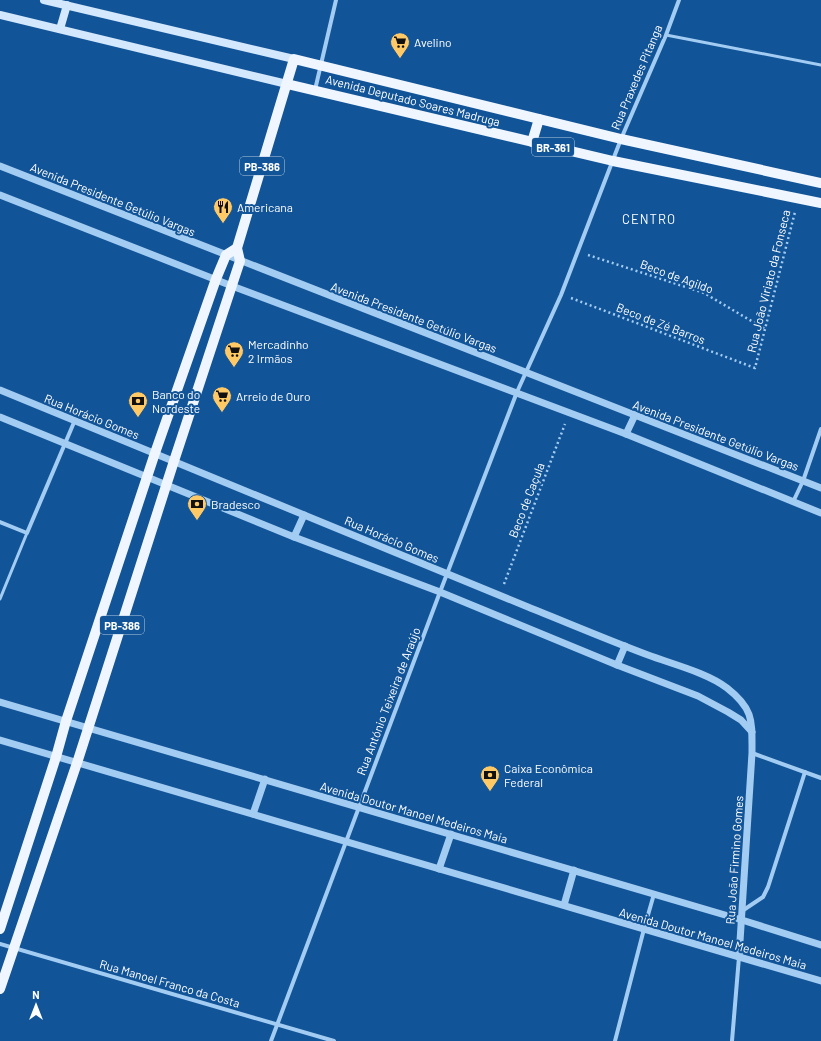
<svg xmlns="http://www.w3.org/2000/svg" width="821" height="1041" viewBox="0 0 821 1041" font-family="Barlow,sans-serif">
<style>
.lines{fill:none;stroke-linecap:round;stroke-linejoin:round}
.path{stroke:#a3ccf3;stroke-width:2.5;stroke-dasharray:2 3;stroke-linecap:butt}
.service{stroke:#a3ccf3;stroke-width:3}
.minor{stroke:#a3ccf3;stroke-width:4}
.tertiary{stroke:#a3ccf3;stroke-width:7}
.secondary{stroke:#d3e7fd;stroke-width:8}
.primary{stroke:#eff6ff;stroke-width:10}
.labels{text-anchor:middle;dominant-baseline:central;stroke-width:4;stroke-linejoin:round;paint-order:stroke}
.shield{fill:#125498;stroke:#b8cce0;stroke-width:1}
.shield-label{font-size:11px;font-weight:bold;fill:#fff}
.poi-label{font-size:12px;fill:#fff;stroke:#125498;text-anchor:start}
.street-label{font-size:12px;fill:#fff;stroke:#125498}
.neighbourhood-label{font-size:13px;letter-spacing:1px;fill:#fff;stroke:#125498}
</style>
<rect width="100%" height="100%" fill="#125498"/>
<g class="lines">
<g class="path">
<polyline points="588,255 704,293 765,329"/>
<polyline points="571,298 755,368 795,212"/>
<polyline points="504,584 565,424"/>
</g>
<g class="service">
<polyline points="666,35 821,65"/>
<polyline points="0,599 27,533"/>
</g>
<g class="minor">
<polyline points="315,90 336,0"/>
<polyline points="793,502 803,481 821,429"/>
<polyline points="0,522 27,533 75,420"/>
<polyline points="752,753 821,778"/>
<polyline points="742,911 763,897 768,887 805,772"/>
<polyline points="0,944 334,1041"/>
<polyline points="271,1041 440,592 517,392 561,295 621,139 666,35 679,0"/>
<polyline points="615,1041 644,929 654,894"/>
<polyline points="732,1041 739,957"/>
</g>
<g class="tertiary">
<polyline points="0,166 821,488"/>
<polyline points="0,195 232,286 626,434 821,513"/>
<path d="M0 390C176 462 351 535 528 607 568 623 608 640 648 655 672 664 708 673 727 688 754 709 752 721 752 753L739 957"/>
<polyline points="0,417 294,537 440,592 617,665 698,696 728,712 741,720 752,732"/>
<polyline points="626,434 635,415"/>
<polyline points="294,537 304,515"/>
<polyline points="617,665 625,646"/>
<polyline points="0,702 742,920 821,945"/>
<polyline points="0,740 821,981"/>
<polyline points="253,814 265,779"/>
<polyline points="439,869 451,834"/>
<polyline points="564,905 574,870"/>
</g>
<g class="secondary">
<polyline points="44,0 294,59"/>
<polyline points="0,15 287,84"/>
<polyline points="60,29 67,5"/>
</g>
<g class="primary">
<polyline points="287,84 613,161 821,203"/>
<polyline points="532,142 539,119"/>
<polyline points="0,929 56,757 66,721 155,453 216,279 226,255 237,248"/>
<polyline points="0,989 77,763 174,461 240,261 237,248 294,59 621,139 821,183"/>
</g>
</g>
<defs>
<g id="supermarket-pin" transform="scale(1)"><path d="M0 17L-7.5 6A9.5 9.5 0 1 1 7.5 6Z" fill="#ffc965" stroke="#125498"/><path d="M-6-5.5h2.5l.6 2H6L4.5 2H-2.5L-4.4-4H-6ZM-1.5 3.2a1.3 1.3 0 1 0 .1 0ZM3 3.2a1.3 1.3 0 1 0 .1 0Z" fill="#111"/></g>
<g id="restaurant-pin" transform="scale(1)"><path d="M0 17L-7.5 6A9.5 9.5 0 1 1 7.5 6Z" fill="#ffc965" stroke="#125498"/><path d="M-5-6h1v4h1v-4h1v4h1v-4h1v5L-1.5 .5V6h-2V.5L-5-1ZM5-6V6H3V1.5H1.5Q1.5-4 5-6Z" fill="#111"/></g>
<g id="bank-pin" transform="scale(1)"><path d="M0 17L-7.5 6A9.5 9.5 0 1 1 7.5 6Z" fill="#ffc965" stroke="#125498"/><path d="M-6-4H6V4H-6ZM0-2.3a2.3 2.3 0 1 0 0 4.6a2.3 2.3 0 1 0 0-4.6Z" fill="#111"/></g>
</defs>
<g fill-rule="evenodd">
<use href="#supermarket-pin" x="400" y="42"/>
<use href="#restaurant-pin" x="223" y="207"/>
<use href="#supermarket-pin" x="234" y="351"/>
<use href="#supermarket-pin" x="222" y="396"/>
<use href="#bank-pin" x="138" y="401"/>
<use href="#bank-pin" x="197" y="504"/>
<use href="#bank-pin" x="490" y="775"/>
</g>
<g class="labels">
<g class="shield">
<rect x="532" y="138" width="42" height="18" rx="3"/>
<rect x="240" y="157" width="44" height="18" rx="3"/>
<rect x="100" y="616" width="44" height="18" rx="3"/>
</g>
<g class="shield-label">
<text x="553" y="147">BR-361</text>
<text x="262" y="166">PB-386</text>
<text x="122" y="625">PB-386</text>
</g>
<g class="poi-label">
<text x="414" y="42">Avelino</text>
<text x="237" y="207">Americana</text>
<text x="248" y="344">Mercadinho<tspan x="248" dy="14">2 Irmãos</tspan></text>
<text x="152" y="394">Banco do<tspan x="152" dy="14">Nordeste</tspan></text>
<text x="236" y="396">Arreio de Ouro</text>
<text x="211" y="504">Bradesco</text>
<text x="504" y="768">Caixa Econômica<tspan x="504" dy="14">Federal</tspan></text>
</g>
<g class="street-label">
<text transform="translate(636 77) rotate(-67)">Rua Praxedes Pitanga</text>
<text transform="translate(413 100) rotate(14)">Avenida Deputado Soares Madruga</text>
<text transform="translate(113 199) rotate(22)">Avenida Presidente Getúlio Vargas</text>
<text transform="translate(677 276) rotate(20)">Beco de Agildo</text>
<text transform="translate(768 281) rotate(-76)">Rua João Viriato da Fonseca</text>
<text transform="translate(414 317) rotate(21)">Avenida Presidente Getúlio Vargas</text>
<text transform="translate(661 323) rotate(21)">Beco de Zé Barros</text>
<text transform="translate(92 416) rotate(22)">Rua Horácio Gomes</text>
<text transform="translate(716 435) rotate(21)">Avenida Presidente Getúlio Vargas</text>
<text transform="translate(526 500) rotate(-69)">Beco de Caçula</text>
<text transform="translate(392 539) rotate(23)">Rua Horácio Gomes</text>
<text transform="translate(388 701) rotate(-69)">Rua António Teixeira de Araújo</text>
<text transform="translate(414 812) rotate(16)">Avenida Doutor Manoel Medeiros Maia</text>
<text transform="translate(734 860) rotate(-86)">Rua João Firmino Gomes</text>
<text transform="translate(713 938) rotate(16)">Avenida Doutor Manoel Medeiros Maia</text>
<text transform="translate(170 983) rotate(16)">Rua Manoel Franco da Costa</text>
</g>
<g class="neighbourhood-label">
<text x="649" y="219">CENTRO</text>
</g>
</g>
<g transform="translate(36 1005)" stroke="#125498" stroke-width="3" paint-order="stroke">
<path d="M0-3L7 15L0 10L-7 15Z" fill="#ffffff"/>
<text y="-6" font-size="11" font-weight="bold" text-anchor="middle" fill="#ffffff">N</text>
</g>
</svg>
